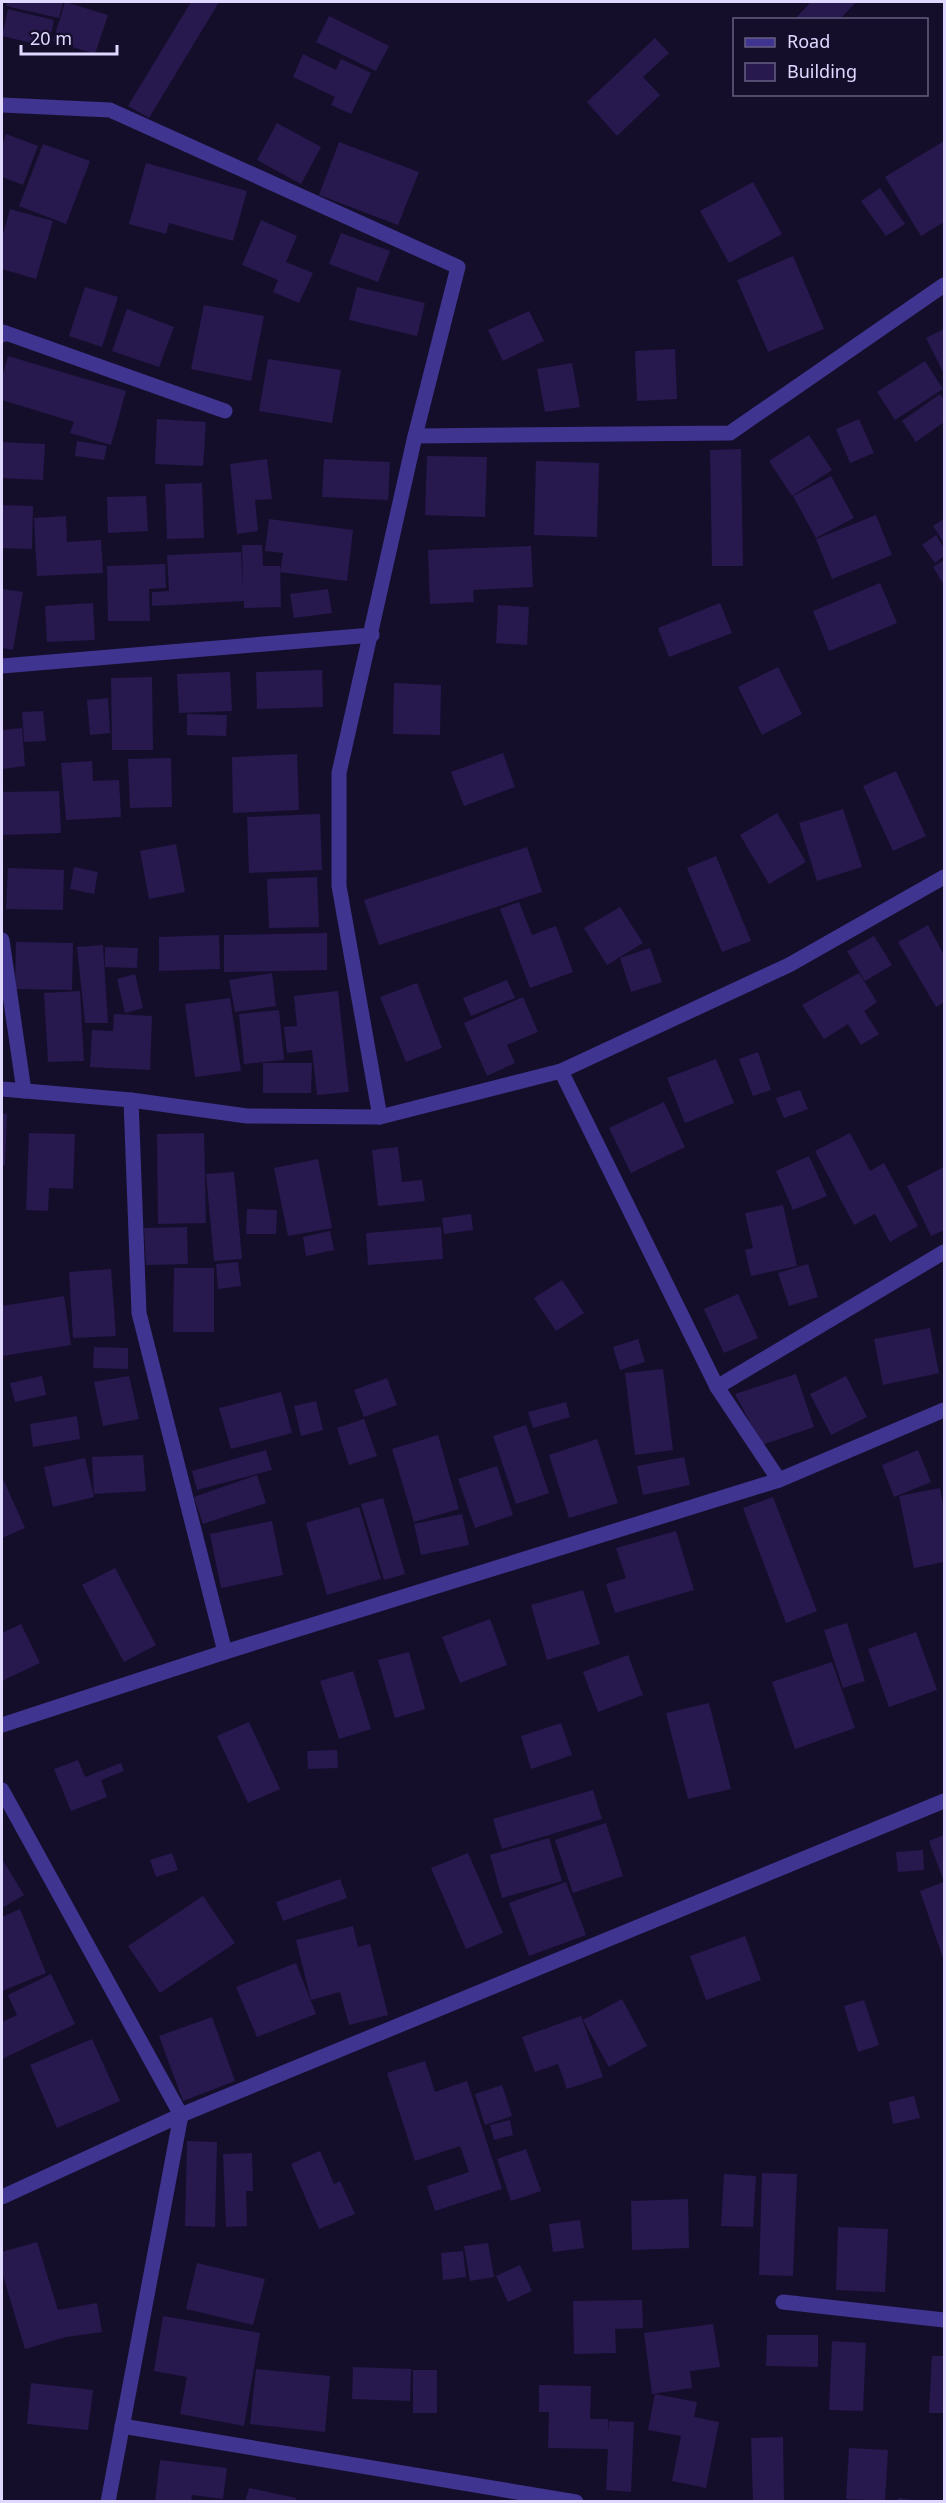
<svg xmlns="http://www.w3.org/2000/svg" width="946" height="2503" viewBox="0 0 946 2503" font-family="'Noto Sans',sans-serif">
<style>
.building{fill:#27184e}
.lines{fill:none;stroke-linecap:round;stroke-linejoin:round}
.minor{stroke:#3f348f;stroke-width:15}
.tertiary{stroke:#3f348f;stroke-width:15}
</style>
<rect width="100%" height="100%" fill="#150e2b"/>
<g class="building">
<polygon points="7,2 63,2 59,18 6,6"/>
<polygon points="65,2 108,15 95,54 53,41"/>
<polygon points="191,2 219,2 149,118 128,106"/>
<polygon points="811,2 856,2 839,20 794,20"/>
<polygon points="8,9 54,20 48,47 2,36"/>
<polygon points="329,16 389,46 376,71 316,42"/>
<polygon points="655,38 669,53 643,77 660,95 617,136 587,102"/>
<polygon points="303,54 336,70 341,59 371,73 351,114 331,105 335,97 293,77"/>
<polygon points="277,123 321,147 301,184 257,160"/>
<polygon points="6,134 38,146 23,185 2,177 2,146"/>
<polygon points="944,141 944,222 921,236 885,177"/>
<polygon points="339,142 419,172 398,225 319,195"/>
<polygon points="43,144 90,161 66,224 19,206"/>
<polygon points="146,163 247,191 233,241 169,223 166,234 129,224"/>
<polygon points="753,182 782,234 729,263 700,211"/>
<polygon points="880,188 905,224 886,236 861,201"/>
<polygon points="10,209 53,221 36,279 2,269 2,238"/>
<polygon points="261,220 297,236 286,262 313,273 299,303 273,292 278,280 242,265"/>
<polygon points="341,233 390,251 378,282 329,264"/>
<polygon points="793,256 824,329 768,352 737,280"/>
<polygon points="85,287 118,297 102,347 69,336"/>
<polygon points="357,287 425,303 417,336 349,320"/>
<polygon points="204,305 264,316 251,381 191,369"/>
<polygon points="127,309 174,327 159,367 112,351"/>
<polygon points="529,311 544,341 503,361 488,330"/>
<polygon points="944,329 944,374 926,338"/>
<polygon points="675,349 677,399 637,401 635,351"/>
<polygon points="8,356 126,391 111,445 70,433 74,422 2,400 2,377"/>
<polygon points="268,359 341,370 332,423 259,411"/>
<polygon points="925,361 943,389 895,420 877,392"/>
<polygon points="572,363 580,407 545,412 537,369"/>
<polygon points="940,394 944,400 944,422 916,442 902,421"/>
<polygon points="157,419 206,422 203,466 155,464"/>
<polygon points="859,419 874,453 850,463 836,429"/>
<polygon points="809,435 832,470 792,496 769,461"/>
<polygon points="77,441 107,446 104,460 75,456"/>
<polygon points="2,442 45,444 43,480 2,478"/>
<polygon points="741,449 743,566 712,566 710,450"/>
<polygon points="427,456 487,457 485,517 425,515"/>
<polygon points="267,459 272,499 255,500 258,531 237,534 230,464"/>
<polygon points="324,459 390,462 388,500 322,497"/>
<polygon points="536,461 599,463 597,537 534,535"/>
<polygon points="831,476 854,518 816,538 793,496"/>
<polygon points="202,483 204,538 167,539 165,484"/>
<polygon points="146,496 148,531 108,533 107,497"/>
<polygon points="2,505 33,506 32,549 2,548"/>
<polygon points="876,515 892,555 832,579 816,539"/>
<polygon points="66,516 67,542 101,540 103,573 37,576 34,518"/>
<polygon points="269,519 353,530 347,581 280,572 283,553 265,551"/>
<polygon points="944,519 944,543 933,526"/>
<polygon points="936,535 944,548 944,556 935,563 922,545"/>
<polygon points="242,545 262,545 263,566 280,566 281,607 244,608 244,601 152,606 152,592 169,591 167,555 241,552 243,589"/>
<polygon points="531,546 533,587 473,590 474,602 430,604 428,550"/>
<polygon points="944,560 944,585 933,567"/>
<polygon points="165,564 166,588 149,589 150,621 108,621 107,566"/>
<polygon points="880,583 897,623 829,651 813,611"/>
<polygon points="2,589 23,592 13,650 2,648"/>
<polygon points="328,589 332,613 294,618 290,594"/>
<polygon points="93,603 95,640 47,642 45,606"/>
<polygon points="720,603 732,633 669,657 658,628"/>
<polygon points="498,605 529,607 527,645 496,643"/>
<polygon points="778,667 802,714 762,735 738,687"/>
<polygon points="322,670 323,707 257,709 256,672"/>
<polygon points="230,672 232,711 179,713 177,674"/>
<polygon points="152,677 153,750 112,750 111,678"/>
<polygon points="394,683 441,685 440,735 393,734"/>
<polygon points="108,698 110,733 90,735 87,700"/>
<polygon points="43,711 46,741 24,742 22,712"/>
<polygon points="187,714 227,715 226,736 187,735"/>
<polygon points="22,728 25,766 2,769 2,730"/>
<polygon points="503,753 515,787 464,806 451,772"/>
<polygon points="297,754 299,810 233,813 232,757"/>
<polygon points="171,758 172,807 130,808 128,759"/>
<polygon points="92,761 93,781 119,780 121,817 66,820 61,763"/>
<polygon points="896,771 926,836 893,851 863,786"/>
<polygon points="59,791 61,833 2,835 2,792"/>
<polygon points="843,809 862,867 817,881 799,823"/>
<polygon points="777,813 806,862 769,884 740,835"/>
<polygon points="320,814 322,870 249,873 247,817"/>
<polygon points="176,844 185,892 149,899 140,851"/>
<polygon points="527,847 542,892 379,945 364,900"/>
<polygon points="716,856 751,941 722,952 687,868"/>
<polygon points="74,867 98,872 94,894 70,889"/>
<polygon points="8,868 64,870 63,910 6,909"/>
<polygon points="317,877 319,927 269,928 267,879"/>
<polygon points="519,902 532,935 556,926 573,972 530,988 500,909"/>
<polygon points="620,907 643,943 607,965 584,928"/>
<polygon points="928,925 944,955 944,1002 936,1007 898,942"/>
<polygon points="327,933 327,970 224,972 224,935"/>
<polygon points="219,935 220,969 159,971 159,937"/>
<polygon points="874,936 892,965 865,981 847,951"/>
<polygon points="16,942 73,943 72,990 15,989"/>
<polygon points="103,945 108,1023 85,1023 77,947"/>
<polygon points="105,947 138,948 137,968 105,967"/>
<polygon points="650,948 662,982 631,992 620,958"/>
<polygon points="272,973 276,1006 235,1012 229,980"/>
<polygon points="859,973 877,1002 864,1011 879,1034 861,1045 848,1024 824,1039 802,1005"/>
<polygon points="135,974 143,1008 125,1013 117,979"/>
<polygon points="507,980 515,998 471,1016 463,998"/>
<polygon points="417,983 442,1048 406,1062 380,997"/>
<polygon points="80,991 84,1061 48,1062 44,993"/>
<polygon points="338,991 349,1092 317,1095 312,1050 287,1053 284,1027 297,1026 294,996"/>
<polygon points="523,997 538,1032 507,1045 515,1063 487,1076 464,1023"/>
<polygon points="230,998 241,1071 195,1077 185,1004"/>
<polygon points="279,1010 284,1060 244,1064 239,1014"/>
<polygon points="114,1014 152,1016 150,1070 90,1067 92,1030 113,1031"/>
<polygon points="758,1052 771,1090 753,1096 739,1059"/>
<polygon points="716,1059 734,1103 685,1123 667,1078"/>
<polygon points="263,1063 312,1063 311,1093 263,1093"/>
<polygon points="800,1090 808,1109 784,1118 776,1098"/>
<polygon points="664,1102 685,1147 631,1173 609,1128"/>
<polygon points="2,1113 7,1114 5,1165 2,1165"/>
<polygon points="29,1133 75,1134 73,1189 49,1188 48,1211 26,1210"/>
<polygon points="204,1133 206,1223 158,1224 157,1134"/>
<polygon points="850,1133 870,1171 884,1163 918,1226 890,1242 875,1214 854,1225 815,1151"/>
<polygon points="398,1147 402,1182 422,1180 425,1201 378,1206 372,1150"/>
<polygon points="809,1156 827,1196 793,1210 776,1171"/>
<polygon points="318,1159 332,1228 288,1236 274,1168"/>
<polygon points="944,1167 944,1230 931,1236 907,1186"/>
<polygon points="234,1172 242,1259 214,1261 206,1174"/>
<polygon points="783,1205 797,1266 751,1276 745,1250 753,1248 745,1213"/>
<polygon points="247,1209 277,1210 276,1234 246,1234"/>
<polygon points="471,1214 473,1230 444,1234 442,1218"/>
<polygon points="187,1227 188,1264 146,1265 144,1228"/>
<polygon points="441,1227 443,1259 368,1265 366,1233"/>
<polygon points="330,1231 334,1250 306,1256 303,1237"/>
<polygon points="238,1262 241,1286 218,1289 216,1264"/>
<polygon points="808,1264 818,1297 789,1306 778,1273"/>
<polygon points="174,1268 214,1268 214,1332 173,1332"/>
<polygon points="111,1269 116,1336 73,1338 69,1272"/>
<polygon points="562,1280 584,1313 556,1331 534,1298"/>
<polygon points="738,1294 758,1338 724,1353 704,1309"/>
<polygon points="64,1296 71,1345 2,1356 2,1306"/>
<polygon points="930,1328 939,1373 883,1385 874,1339"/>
<polygon points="638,1339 645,1362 620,1370 613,1347"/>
<polygon points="94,1347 128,1348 128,1369 93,1368"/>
<polygon points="663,1369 673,1450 635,1455 625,1373"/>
<polygon points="796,1374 814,1427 762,1445 735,1394"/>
<polygon points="42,1376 46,1395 15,1402 10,1383"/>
<polygon points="129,1376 139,1419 103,1426 94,1382"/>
<polygon points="846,1376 867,1417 831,1435 810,1394"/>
<polygon points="387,1378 397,1405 364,1417 354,1390"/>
<polygon points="281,1392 292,1433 231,1449 219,1408"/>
<polygon points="316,1401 323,1430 301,1436 294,1406"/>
<polygon points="566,1402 570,1417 533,1428 528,1412"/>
<polygon points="77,1416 80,1439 33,1447 30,1424"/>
<polygon points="364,1419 377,1456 349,1465 337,1428"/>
<polygon points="526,1425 549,1493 516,1504 493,1436"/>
<polygon points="438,1435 459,1509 414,1522 392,1449"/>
<polygon points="597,1439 618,1503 569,1518 549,1455"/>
<polygon points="266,1450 272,1470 197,1490 192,1471"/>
<polygon points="918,1450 931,1482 894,1497 882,1465"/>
<polygon points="143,1455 146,1491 94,1494 92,1457"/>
<polygon points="684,1457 690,1485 643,1495 637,1466"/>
<polygon points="85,1458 94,1497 53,1507 44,1467"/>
<polygon points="497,1466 513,1515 475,1528 458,1479"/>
<polygon points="257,1475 266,1503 203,1524 194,1497"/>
<polygon points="4,1481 25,1528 2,1538 2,1482"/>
<polygon points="940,1488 944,1510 944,1562 914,1568 899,1496"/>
<polygon points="773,1497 817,1611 786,1623 743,1508"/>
<polygon points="383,1498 405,1574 384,1580 361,1504"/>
<polygon points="359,1507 381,1579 327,1595 306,1523"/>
<polygon points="462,1514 469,1545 421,1555 414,1524"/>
<polygon points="272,1521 283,1575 221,1588 210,1534"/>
<polygon points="676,1531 694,1590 615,1613 606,1584 626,1578 616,1548"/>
<polygon points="115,1568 156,1645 124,1662 82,1585"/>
<polygon points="583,1590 600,1644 547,1660 531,1605"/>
<polygon points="490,1619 507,1665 460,1683 442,1637"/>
<polygon points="847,1623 865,1681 843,1688 824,1630"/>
<polygon points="21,1624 40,1663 2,1681 2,1633"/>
<polygon points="916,1632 937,1690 889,1707 868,1649"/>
<polygon points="409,1652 425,1709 395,1718 378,1660"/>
<polygon points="628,1655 643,1695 598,1712 583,1672"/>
<polygon points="832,1662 855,1728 795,1749 772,1682"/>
<polygon points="353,1671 371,1729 339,1739 320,1681"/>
<polygon points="709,1703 731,1789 688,1799 666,1713"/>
<polygon points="249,1722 280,1789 248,1803 217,1736"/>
<polygon points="561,1723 572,1755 531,1769 521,1736"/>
<polygon points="337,1750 338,1768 308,1769 307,1751"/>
<polygon points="78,1760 85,1777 121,1763 124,1771 101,1780 107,1797 71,1811 54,1769"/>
<polygon points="593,1790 602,1819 502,1849 493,1819"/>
<polygon points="606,1823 623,1876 573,1893 555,1840"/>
<polygon points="944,1835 944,1961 920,1891 944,1882 929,1841"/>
<polygon points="549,1838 562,1881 502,1898 490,1855"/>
<polygon points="923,1850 924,1870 898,1872 896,1852"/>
<polygon points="172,1853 178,1870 156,1877 150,1860"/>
<polygon points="468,1853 503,1933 466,1949 431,1868"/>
<polygon points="2,1859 24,1895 2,1908"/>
<polygon points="340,1879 347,1898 283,1921 276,1902"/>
<polygon points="566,1882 586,1935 529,1956 509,1903"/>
<polygon points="203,1896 235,1943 160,1993 128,1946"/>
<polygon points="20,1909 46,1973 2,1991 2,1917"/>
<polygon points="353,1926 358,1947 370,1944 388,2015 349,2025 340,1992 311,2000 296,1940"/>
<polygon points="745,1936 761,1980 706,2000 690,1956"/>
<polygon points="296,1963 316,2014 257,2037 236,1987"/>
<polygon points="51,1974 75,2024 2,2059 2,2022 17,2015 8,1995"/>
<polygon points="622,1999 647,2046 609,2067 583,2020"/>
<polygon points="864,2000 879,2045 858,2052 844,2006"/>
<polygon points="581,2016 603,2077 567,2089 558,2064 535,2072 522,2037"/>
<polygon points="212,2017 235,2081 183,2101 159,2036"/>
<polygon points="92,2039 120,2101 57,2128 30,2065"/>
<polygon points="425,2061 435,2092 467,2081 502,2189 435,2211 427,2186 469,2172 460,2146 415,2161 387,2073"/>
<polygon points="502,2085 512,2116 485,2125 475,2094"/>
<polygon points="914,2096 920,2118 893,2124 889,2102"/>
<polygon points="510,2120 513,2135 494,2140 490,2125"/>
<polygon points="187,2141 217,2142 215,2227 185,2226"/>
<polygon points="526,2149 541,2191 511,2201 497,2159"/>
<polygon points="320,2151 334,2184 340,2181 355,2214 319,2229 291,2164"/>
<polygon points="252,2153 253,2191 246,2191 247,2226 226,2227 223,2154"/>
<polygon points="762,2173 797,2174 793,2276 759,2275"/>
<polygon points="724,2174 756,2176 753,2227 721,2226"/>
<polygon points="688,2199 689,2248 632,2250 631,2201"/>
<polygon points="580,2220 584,2248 553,2252 549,2224"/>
<polygon points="838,2227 888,2229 885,2292 836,2290"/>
<polygon points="37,2242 58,2310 97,2303 102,2332 66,2337 25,2349 2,2272 2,2252"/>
<polygon points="488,2243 494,2277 470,2281 464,2246"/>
<polygon points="463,2251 466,2277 443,2280 441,2253"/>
<polygon points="197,2263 265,2279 253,2325 186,2309"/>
<polygon points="520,2265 532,2291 508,2302 496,2276"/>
<polygon points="642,2300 643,2328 615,2329 616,2353 574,2354 573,2301"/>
<polygon points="163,2316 260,2333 244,2426 180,2414 187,2377 154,2371"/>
<polygon points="713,2324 720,2367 690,2371 692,2388 652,2394 644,2333"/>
<polygon points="767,2335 818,2335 818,2367 766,2366"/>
<polygon points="832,2341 866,2343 863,2411 829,2410"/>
<polygon points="932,2356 944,2356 944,2413 929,2413"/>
<polygon points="353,2367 411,2369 410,2401 352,2399"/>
<polygon points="256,2369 330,2376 325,2432 250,2424"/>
<rect x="413" y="2370" width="24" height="43"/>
<polygon points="31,2383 93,2390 88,2430 27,2424"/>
<polygon points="539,2385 591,2386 590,2419 608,2419 608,2433 609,2421 634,2422 631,2492 606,2490 608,2449 548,2448 549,2412 539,2412"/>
<polygon points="655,2394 697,2402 694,2417 719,2422 706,2488 672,2481 681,2436 648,2430"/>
<polygon points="783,2437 784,2502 753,2502 751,2438"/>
<polygon points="849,2448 888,2450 885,2501 846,2499"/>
<polygon points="160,2460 227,2468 223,2499 192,2495 191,2502 155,2502"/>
<polygon points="249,2488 296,2498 296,2502 245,2502"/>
<polygon points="898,2498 913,2500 913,2502 898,2502"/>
</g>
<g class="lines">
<g class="minor">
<polyline points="2,105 110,110 458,267 415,436 339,773 339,886 380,1117"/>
<polyline points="2,335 3,332 225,411"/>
<polyline points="415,436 730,433 944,285"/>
<polyline points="2,666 372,635"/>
<polyline points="2,940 24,1091"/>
<polyline points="561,1071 717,1387 779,1480"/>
<polyline points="131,1100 139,1313 225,1652"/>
<polyline points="717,1387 944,1252"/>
<polyline points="2,1725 225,1652 779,1480 944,1410"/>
<polyline points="2,1790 181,2115 108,2502"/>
<polyline points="2,2197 181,2115 944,1801"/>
<polyline points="783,2302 944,2320"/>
<polyline points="122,2426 576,2502"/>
</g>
<polyline class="tertiary" points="2,1089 131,1100 247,1116 380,1117 561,1071 789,965 944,877"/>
</g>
<rect width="946" height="2503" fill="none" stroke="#e0d8ff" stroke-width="6"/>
<rect x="733" y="18" width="195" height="78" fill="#150e2b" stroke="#665f80" stroke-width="1.5"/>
<rect x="745" y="38" width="30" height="9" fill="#3f348f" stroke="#665f80" stroke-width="1.5"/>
<text x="787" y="48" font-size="18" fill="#e0d8ff">Road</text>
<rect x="745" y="63" width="30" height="18" fill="#27184e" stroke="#665f80" stroke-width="1.5"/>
<text x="787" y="78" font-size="18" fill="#e0d8ff">Building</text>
<path d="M21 45v9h96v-9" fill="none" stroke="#e0d8ff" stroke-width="3"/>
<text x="30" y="45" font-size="18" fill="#e0d8ff" stroke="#150e2b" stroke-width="4.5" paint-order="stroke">20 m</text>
</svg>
